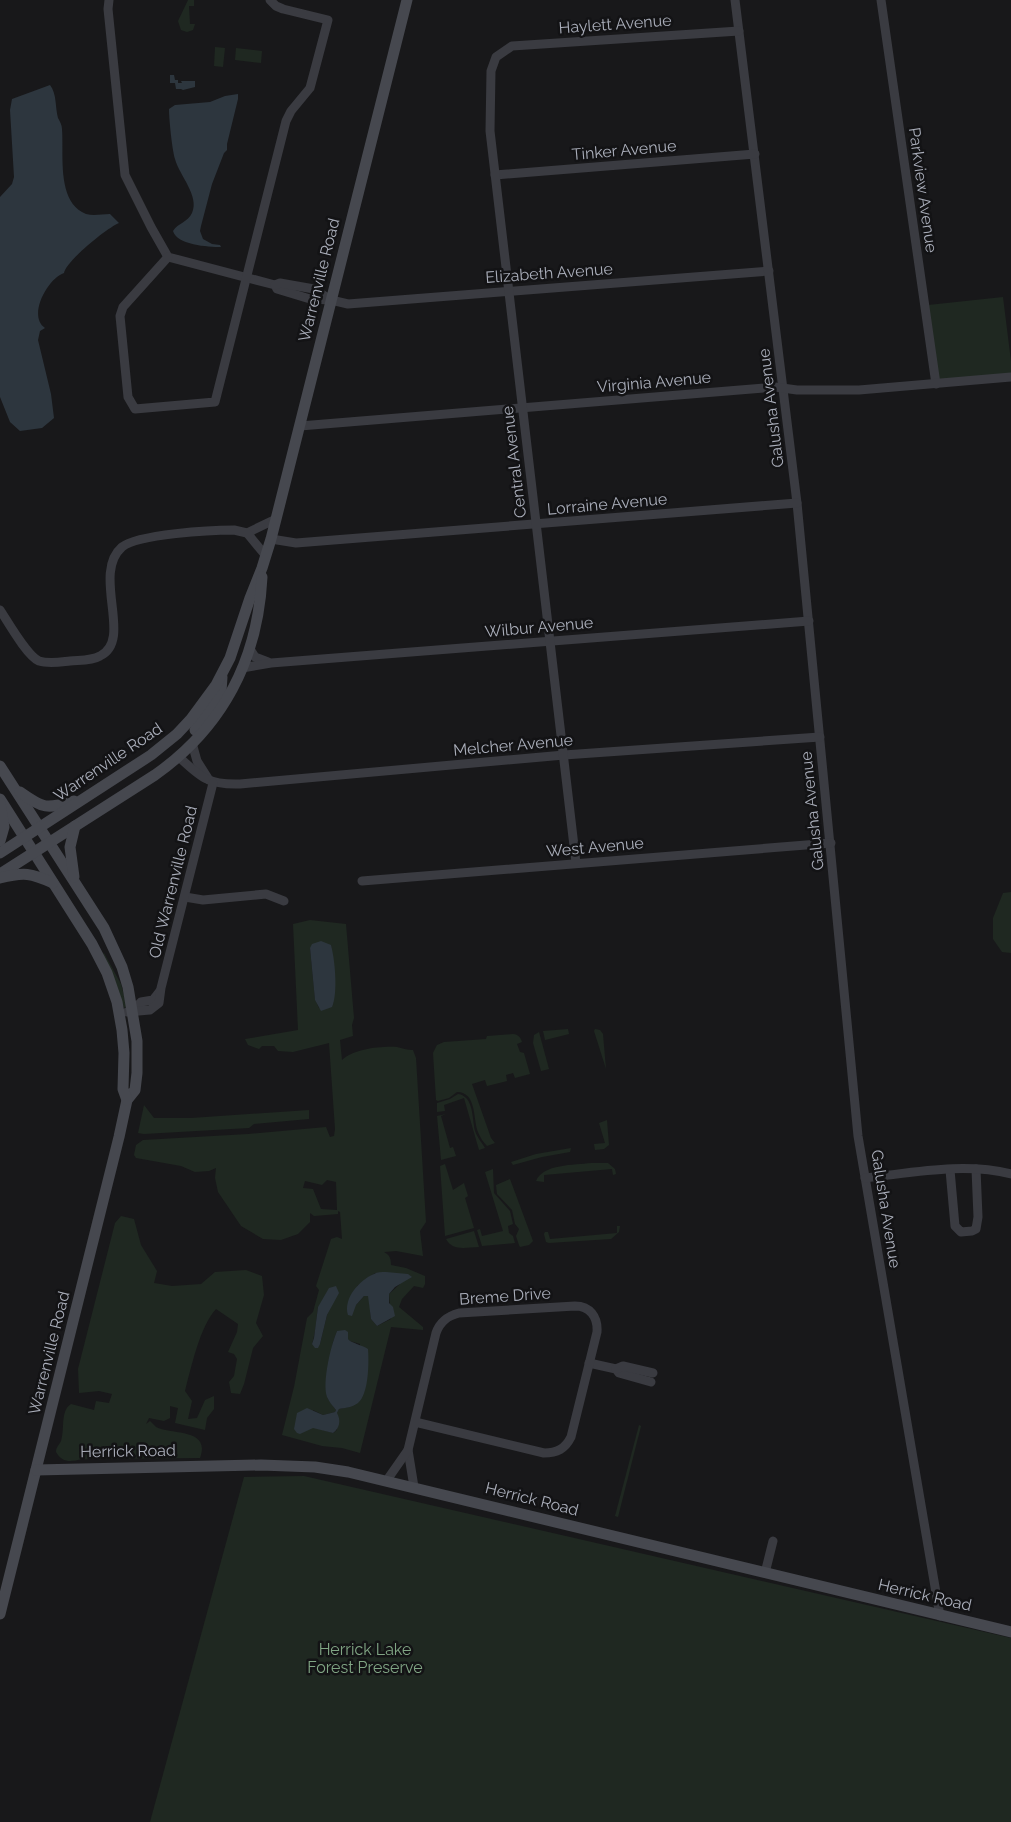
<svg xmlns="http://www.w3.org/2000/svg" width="1011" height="1822" viewBox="0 0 1011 1822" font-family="Raleway,sans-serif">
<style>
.green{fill:#1f2821;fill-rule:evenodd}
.water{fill:#2d363e}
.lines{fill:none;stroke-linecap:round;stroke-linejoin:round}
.street{stroke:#3a3b41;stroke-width:9}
.secondary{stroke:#46484f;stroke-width:11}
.labels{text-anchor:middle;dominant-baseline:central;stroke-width:5;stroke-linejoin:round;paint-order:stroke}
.street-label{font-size:16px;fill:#aaaeba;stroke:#131315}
.park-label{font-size:16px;fill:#80a584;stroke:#131315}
</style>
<rect width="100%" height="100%" fill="#18181a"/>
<g class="green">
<polygon points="188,0 194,0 194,6 189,6 190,24 195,24 193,30 187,32 181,30 178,21"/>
<polygon points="215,47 225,48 223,67 214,66"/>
<polygon points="236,48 262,51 261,63 235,60"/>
<polygon points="1003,297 1011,361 1011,374 939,381 928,305"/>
<polygon points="1011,892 1011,953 1002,952 993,939 993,918 1003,893"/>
<path d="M310 920 346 924 354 1018 352 1025 353 1036 340 1040 342 1060C354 1049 380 1046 397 1047 402 1048 407 1050 413 1050L416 1058 426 1222 420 1231 423 1256 396 1251 384 1252C390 1255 391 1259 391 1265L406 1268 425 1276V1284L423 1288 414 1286 402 1299 399 1307 423 1327V1330L391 1327 360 1453 342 1448 322 1446 282 1435 294 1387 307 1318 313 1312 319 1290 316 1286 331 1239 337 1237 342 1239 340 1212 338 1211V1214L314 1216 310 1213V1222L298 1234 281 1240 263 1239 241 1226 218 1192 215 1178 216 1168 209 1171 195 1172 181 1166 136 1158 134 1155 136 1145 143 1140 248 1134 326 1127 330 1137 334 1136 335 1129 329 1043 293 1052 278 1051 274 1046H262L259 1049 248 1045 245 1039 298 1030 293 924ZM331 945 334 971 333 1005 319 1008 315 999 310 948ZM327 1180 336 1182 337 1210 321 1209 313 1189 303 1188 305 1181 322 1185ZM375 1273 400 1284 389 1294 391 1319 377 1326 371 1319 369 1296H364L356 1305 357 1286ZM332 1304 327 1315 320 1344H312C316 1332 316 1319 318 1307ZM337 1331 350 1341 360 1344 349 1407 339 1409 337 1413V1430L333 1433 313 1427V1410L323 1415 335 1412 336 1410 328 1399 326 1392 333 1342Z"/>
<polygon points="104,953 121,984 127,1006 124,1008 103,954"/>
<polygon points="568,1029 569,1034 545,1040 543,1031"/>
<polygon points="595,1029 600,1030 603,1034 606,1069 594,1031"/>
<polygon points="539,1032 549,1069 541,1071 533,1043 534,1035"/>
<path d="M513 1034C517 1034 521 1037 522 1042L517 1044 520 1052 524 1053 530 1074 515 1078 513 1073 506 1075 507 1081 487 1086 485 1080 472 1084 491 1138 495 1143 487 1146C483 1142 480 1137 478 1132 473 1120 477 1092 457 1092L449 1098 438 1101 436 1100 433 1053 437 1045 444 1042 486 1039 487 1036Z"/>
<path d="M458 1094C474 1096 472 1119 475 1131 477 1137 482 1143 485 1148L479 1150 464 1098 444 1105 445 1111 437 1112V1103L450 1099Z"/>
<polygon points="144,1105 154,1118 191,1118 309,1110 309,1119 254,1124 249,1128 144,1134 138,1133"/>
<polygon points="446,1114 441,1116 450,1148 453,1147 456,1156 441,1160 437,1116"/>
<polygon points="607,1120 609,1145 604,1149 595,1150 594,1144 605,1143 599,1123"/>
<polygon points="571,1148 570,1152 542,1157 513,1165 511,1162 536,1154"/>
<path d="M591 1163H608L615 1169 616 1174 613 1175 612 1169 544 1175V1182L536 1181C543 1164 574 1165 591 1163Z"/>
<polygon points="445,1164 453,1190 464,1183 468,1196 465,1198 474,1228 445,1236 440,1166"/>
<polygon points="493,1169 494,1193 510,1211 513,1224 508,1226 509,1233 513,1236 515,1243 482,1246 477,1230 480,1229 482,1236 503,1231 485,1172"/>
<polygon points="510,1179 533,1241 529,1245 520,1247 519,1245 516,1236 519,1229 515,1224 512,1210 497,1194 496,1185"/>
<path d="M121 1216 134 1219 141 1245 157 1271 154 1283 172 1286 201 1284 215 1272 246 1270 262 1276 264 1295 256 1323 263 1336 253 1348 244 1384 240 1394 231 1393 229 1382 234 1376 237 1359 234 1354 228 1352 237 1332 238 1324 216 1309C200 1326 191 1368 185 1391L192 1401 188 1419 197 1418 205 1400 214 1396V1409L207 1418 205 1430 175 1423 178 1408 170 1406V1418L164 1421 149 1418 146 1424 150 1421C152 1423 154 1425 156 1427 172 1435 211 1428 200 1458L82 1459C71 1462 62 1463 56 1452 56 1447 59 1445 61 1441 65 1429 60 1411 71 1404L94 1410 96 1401 109 1403 112 1394 99 1391 79 1393 78 1369 115 1223Z"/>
<polygon points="617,1226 620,1226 619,1232 611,1239 549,1243 546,1242 544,1234 545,1232 548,1232 550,1239 617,1233"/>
<path d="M474 1231 479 1247C467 1247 453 1252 446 1239Z"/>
<polygon points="639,1425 641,1426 618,1517 615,1516"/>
<polygon points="304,1476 1011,1638 1011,1822 150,1822 244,1477"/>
</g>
<g class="water">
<polygon points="170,75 174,75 175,80 178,80 178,83 182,83 181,81 195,81 195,87 183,90 181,89 176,89 175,83 170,83"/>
<path d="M50 85C57 94 55 107 58 118 60 122 62 125 62 129 64 153 56 203 86 214 94 216 102 214 110 214L119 223C107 228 66 261 64 273 48 278 27 316 45 328L40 331 38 340 51 394 54 418 42 428 20 431 10 422 0 397V197L12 184 14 177 10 110 12 99Z"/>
<path d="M238 94V99L227 144V150L224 153 212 184 201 226 200 231 203 239 212 244 220 245 221 247C208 247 177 245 173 231 178 223 188 222 192 213 200 196 179 175 175 159 172 149 169 119 169 109L175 105 210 102 225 96Z"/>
<path d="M321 941 331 945C335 960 338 993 332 1007L321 1011 315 1000 310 948 312 944Z"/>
<path d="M386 1272 408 1274 412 1277 395 1287 389 1294V1303L393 1307 395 1316 377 1326 371 1319 368 1296H364L356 1305 352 1316 348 1315C343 1299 359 1280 374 1274 377 1272 382 1272 386 1272Z"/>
<polygon points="336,1286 339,1293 327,1315 320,1344 318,1348 315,1348 312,1344 314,1338 318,1307 329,1288"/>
<path d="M345 1330 348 1332V1339C351 1343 362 1345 368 1349 369 1362 369 1394 358 1403 353 1407 345 1408 339 1409L337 1413C341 1420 340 1428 333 1433L313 1428 300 1434 297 1433 294 1429 297 1413 307 1408 323 1415 335 1412 336 1410C333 1406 329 1402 327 1397 322 1382 331 1345 337 1331Z"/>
</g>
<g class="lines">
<g class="street">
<polyline points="109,0 108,9 125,175 151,227 168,257 275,285 277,289 310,299 331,300 348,304 769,271"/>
<polyline points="735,0 797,503 858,1136 940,1616"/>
<polyline points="881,0 936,384"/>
<polyline points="495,175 755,154"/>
<polyline points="168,257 123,307 120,316 128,397 135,409 215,402 286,121 291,111 310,88 328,20 283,9 276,6 270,0"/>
<polyline points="275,285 280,283 314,289 331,300"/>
<polyline points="300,426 775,387 797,390 859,390 1011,377"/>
<polyline points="247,533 276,519"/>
<polyline points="271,539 296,543 797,503"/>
<path d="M0 610C8 622 27 656 39 661 49 664 60 662 70 661 80 660 91 661 100 656 134 640 91 574 122 547 138 534 212 530 234 530L247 533 266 556"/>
<polyline points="250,649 255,657 268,662"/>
<polyline points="242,668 271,663 809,621"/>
<polyline points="192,743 197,761 209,780"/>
<path d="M179 757C201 778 209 785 240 784L564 755 820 737"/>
<polyline points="576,863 490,131 491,71 496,57 512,46 739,31"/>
<polyline points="362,881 831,843"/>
<polyline points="185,897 203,900 266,894 284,901"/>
<polyline points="133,1011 141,1002 153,1000 160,991"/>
<polyline points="127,1012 150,1010 159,1003 161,988 213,783"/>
<polyline points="950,1170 955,1226 961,1232 972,1231 976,1229 978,1217 976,1169"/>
<path d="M865 1178C912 1173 964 1162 1011 1174"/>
<polyline points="589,1363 616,1369 619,1373 651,1382"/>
<polyline points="616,1369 623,1366 653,1373"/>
<polyline points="408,1450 414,1487"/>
<path d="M387 1480 408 1450 436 1333C440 1321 448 1316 459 1313L575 1306C590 1306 598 1317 597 1332L571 1437C565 1449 557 1453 544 1453L415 1422"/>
<polyline points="765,1573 773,1541"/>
</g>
<g class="secondary">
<polyline points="195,730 214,705 221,692 222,677"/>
<polyline points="0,766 104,928 122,967 128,987 137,1041 137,1073 135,1090 127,1100 119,1137 0,1614"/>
<path d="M20 792C44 809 46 809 74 801"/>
<polyline points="0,799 92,944 107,973 117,1002 122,1030 124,1053 123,1089 127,1100"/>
<polyline points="0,841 4,827 0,803"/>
<polyline points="0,853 151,755 177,734 191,719 216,685 230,658 250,598 262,568 271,539 407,0"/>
<path d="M0 874 155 775C223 727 258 659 262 577"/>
<polyline points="74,877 70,847 75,826"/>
<path d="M0 878C24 872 31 873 53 883"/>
<polyline points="36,1470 261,1465 315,1467 348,1472 1011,1632"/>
</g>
</g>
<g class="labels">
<g class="street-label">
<text transform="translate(615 24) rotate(-4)">Haylett Avenue</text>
<text transform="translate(624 150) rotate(-5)">Tinker Avenue</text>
<text transform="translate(923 190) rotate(82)">Parkview Avenue</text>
<text transform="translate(549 273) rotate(-4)">Elizabeth Avenue</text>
<text transform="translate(319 280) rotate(-76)">Warrenville Road</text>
<text transform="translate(654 382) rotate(-5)">Virginia Avenue</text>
<text transform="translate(771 408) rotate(-97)">Galusha Avenue</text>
<text transform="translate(514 462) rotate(-97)">Central Avenue</text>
<text transform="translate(607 504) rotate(-5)">Lorraine Avenue</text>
<text transform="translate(539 627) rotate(-5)">Wilbur Avenue</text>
<text transform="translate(513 745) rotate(-5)">Melcher Avenue</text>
<text transform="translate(108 762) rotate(-34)">Warrenville Road</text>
<text transform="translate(812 811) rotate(-96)">Galusha Avenue</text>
<text transform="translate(595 847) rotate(-5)">West Avenue</text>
<text transform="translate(173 882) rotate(-76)">Old Warrenville Road</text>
<text transform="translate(886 1209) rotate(81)">Galusha Avenue</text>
<text transform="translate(505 1296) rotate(-4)">Breme Drive</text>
<text transform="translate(49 1353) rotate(-76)">Warrenville Road</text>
<text transform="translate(128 1451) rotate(-1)">Herrick Road</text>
<text transform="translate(532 1499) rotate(14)">Herrick Road</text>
<text transform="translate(925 1595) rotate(13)">Herrick Road</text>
</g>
<g class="park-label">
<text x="365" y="1649">Herrick Lake<tspan x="365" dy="18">Forest Preserve</tspan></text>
</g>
</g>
</svg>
